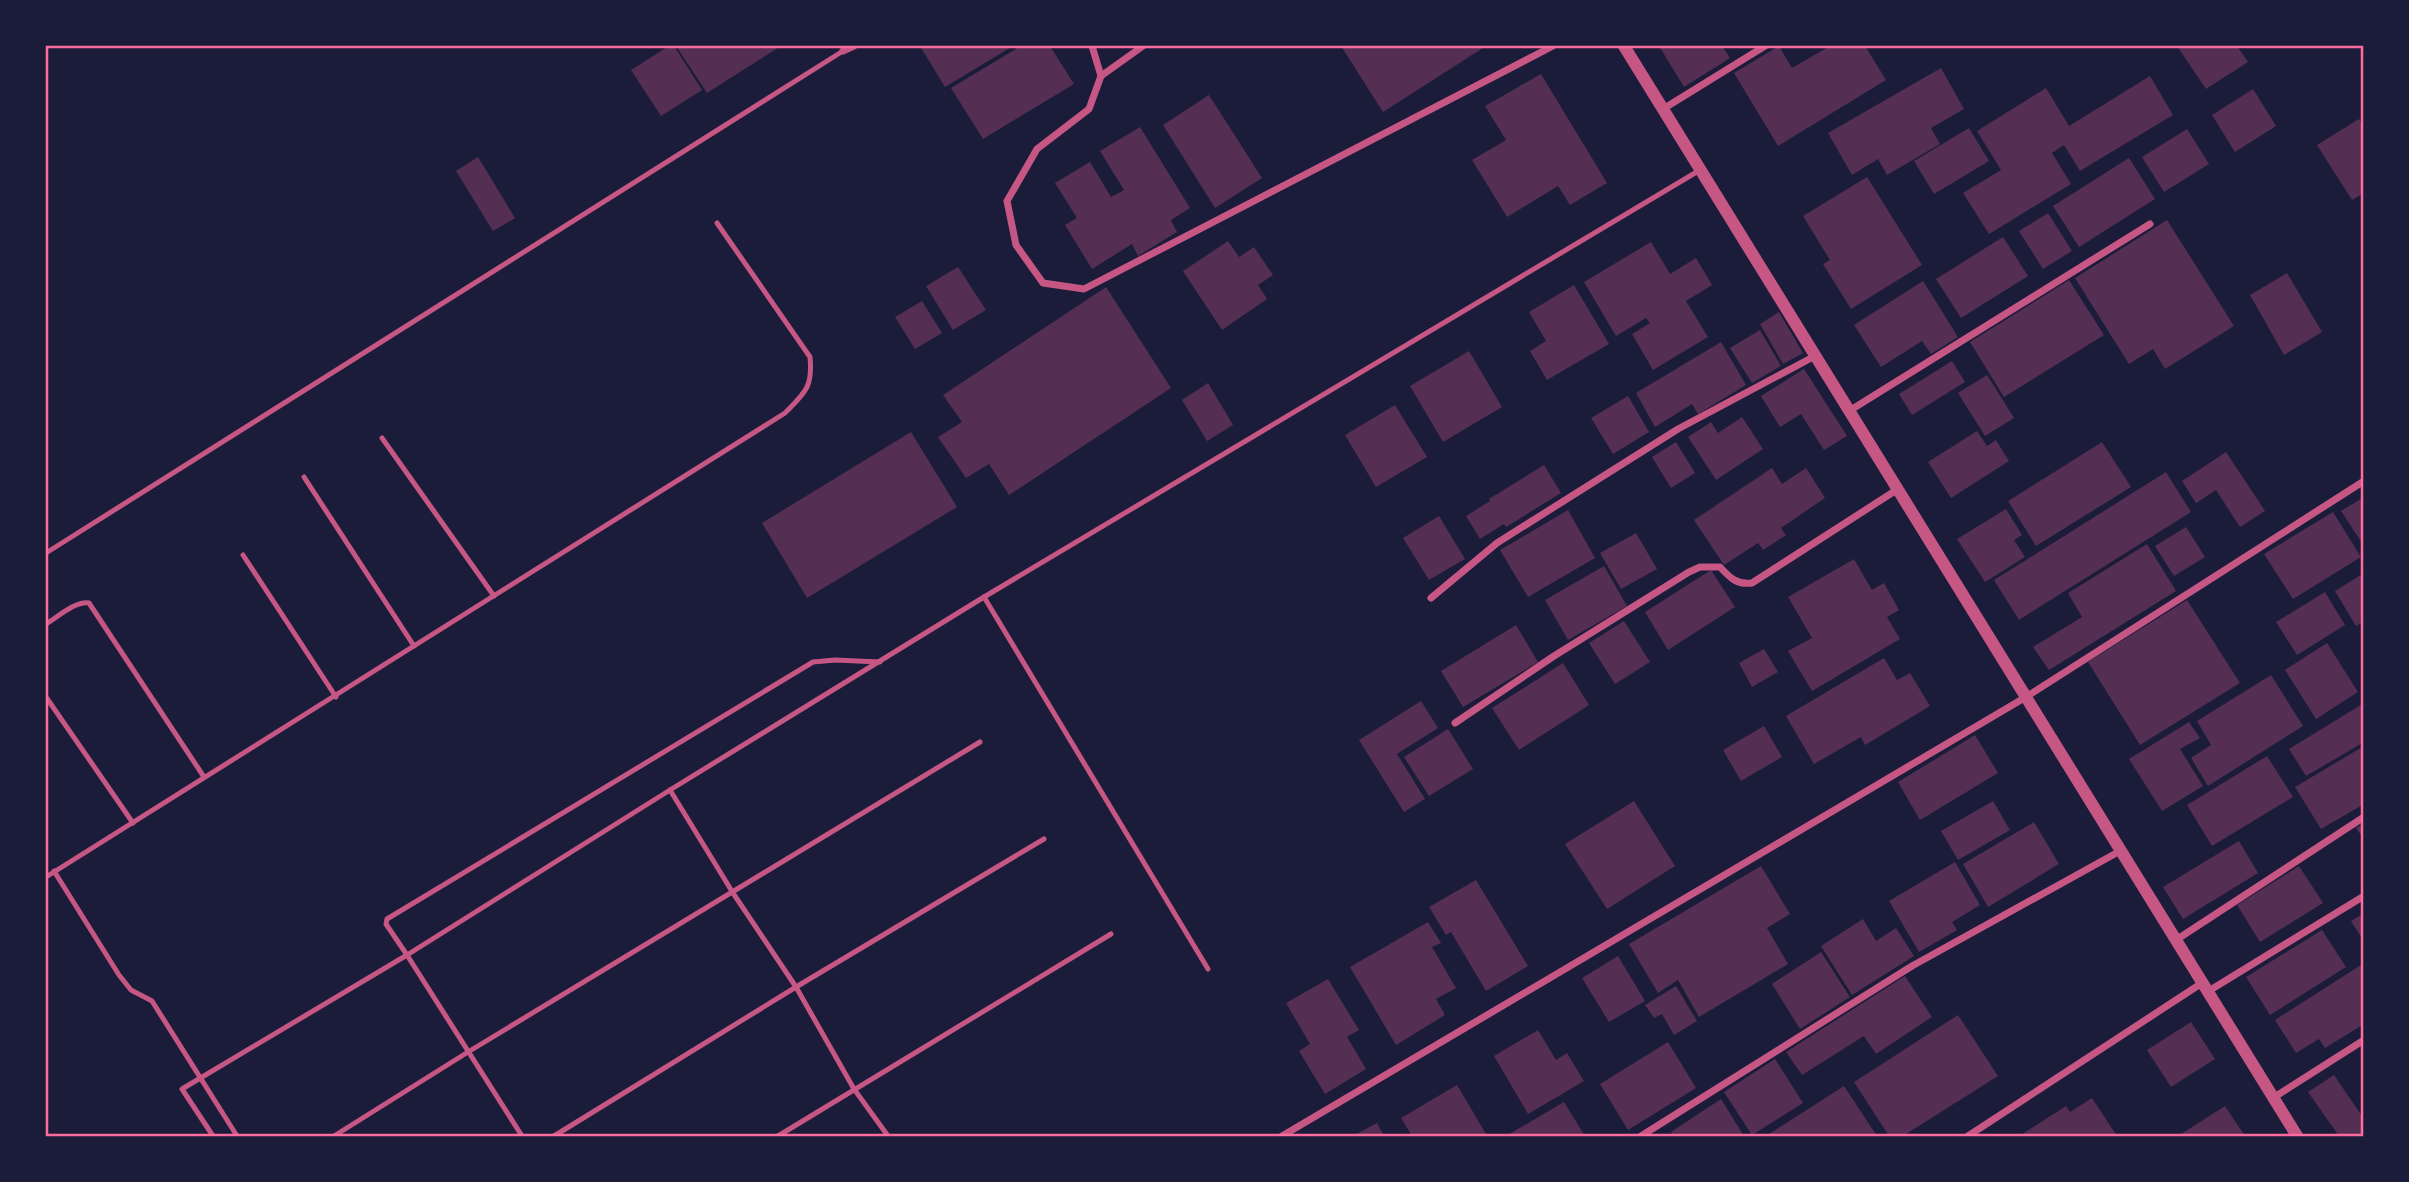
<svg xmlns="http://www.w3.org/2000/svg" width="2409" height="1182" viewBox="0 0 2409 1182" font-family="Poppins,sans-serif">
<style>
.building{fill:#542f53}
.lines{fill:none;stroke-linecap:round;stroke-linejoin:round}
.service{stroke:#c65784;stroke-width:5}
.minor{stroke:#c65784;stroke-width:7}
.tertiary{stroke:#c65784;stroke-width:12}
.neatline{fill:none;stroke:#ff6b9d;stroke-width:2.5}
</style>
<rect width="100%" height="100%" fill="#1b1b3a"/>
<g class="building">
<polygon points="669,46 674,46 702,90 661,116 631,70"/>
<polygon points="676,46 781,46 707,93"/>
<polygon points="920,46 1013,46 945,87"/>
<polygon points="1021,46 1050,46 1074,84 983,139 951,88"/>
<polygon points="1341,46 1486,46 1383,112"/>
<polygon points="1659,46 1722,46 1730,58 1684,87"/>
<polygon points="1779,46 1792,68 1830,46 1865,46 1886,80 1778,146 1734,73"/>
<polygon points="2177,46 2237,46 2248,62 2206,89"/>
<polygon points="1941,68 1964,109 1931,128 1940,144 1887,175 1878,159 1852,175 1828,133"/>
<polygon points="1541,74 1607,183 1570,205 1558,186 1507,217 1472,160 1506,140 1485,106"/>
<polygon points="2150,76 2173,115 2080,171 2064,145 2052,153 2071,184 1989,234 1963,193 2001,170 1977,131 2046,88 2069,126"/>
<polygon points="2253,89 2276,126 2235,152 2212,115"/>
<polygon points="1209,95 1262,178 1215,208 1163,125"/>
<polygon points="2359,119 2364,127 2364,193 2352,200 2317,145"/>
<polygon points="1140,127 1190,208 1171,220 1177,232 1138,256 1132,244 1092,269 1065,225 1077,218 1055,183 1090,162 1111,197 1124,190 1100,151"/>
<polygon points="1969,128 1989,161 1934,194 1914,161"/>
<polygon points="2187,129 2209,164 2164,192 2142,157"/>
<polygon points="478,157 515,218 493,231 456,171"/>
<polygon points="2129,158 2155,199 2079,247 2053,206"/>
<polygon points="1867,177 1922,265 1851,309 1823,264 1830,260 1803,216"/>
<polygon points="2048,213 2072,251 2043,269 2019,231"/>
<polygon points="2167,220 2234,326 2165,369 2153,349 2129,364 2075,278"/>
<polygon points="2003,237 2028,276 1961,318 1936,279"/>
<polygon points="1228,241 1239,257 1254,247 1273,275 1258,285 1267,299 1222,330 1183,271"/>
<polygon points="1651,242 1670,274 1696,258 1712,285 1686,301 1708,337 1653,370 1632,334 1650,323 1646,318 1616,336 1584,282"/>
<polygon points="958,267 986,310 953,330 926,286"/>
<polygon points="2287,273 2322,332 2284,355 2250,295"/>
<polygon points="2069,280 2104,335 2004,397 1970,342"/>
<polygon points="1923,281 1958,337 1931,354 1922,341 1881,367 1854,325"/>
<polygon points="1574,285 1609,344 1547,380 1530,351 1546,341 1529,312"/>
<polygon points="1106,287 1171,388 1009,495 989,464 966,478 938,437 962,422 943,395"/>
<polygon points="922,301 942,333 915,349 895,317"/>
<polygon points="1779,312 1803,353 1783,364 1760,324"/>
<polygon points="1760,330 1781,366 1752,383 1730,348"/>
<polygon points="1721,342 1746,385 1698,414 1692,404 1655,427 1636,393"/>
<polygon points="1469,351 1502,407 1443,442 1410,386"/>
<polygon points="1952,361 1965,382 1912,415 1899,394"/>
<polygon points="1804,369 1847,436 1824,450 1801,414 1780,427 1761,396"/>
<polygon points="1987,375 2014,418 1985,436 1958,393"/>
<polygon points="1208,383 1233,425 1207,441 1182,400"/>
<polygon points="1628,396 1649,432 1613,454 1591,418"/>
<polygon points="1395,405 1427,457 1376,487 1345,435"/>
<polygon points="1742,417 1763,449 1716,480 1688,437 1711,422 1718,433"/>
<polygon points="1977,431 1987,446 1996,440 2009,461 1951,498 1928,462"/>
<polygon points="911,432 957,507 807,598 762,523"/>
<polygon points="1676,442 1695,473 1671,488 1652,457"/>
<polygon points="2102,442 2131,487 2036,546 2008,501"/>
<polygon points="2226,452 2265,511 2240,527 2216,490 2196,503 2182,481"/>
<polygon points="1544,465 1561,493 1506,527 1504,524 1480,539 1466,516 1490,501 1489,499"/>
<polygon points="1772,468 1782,484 1806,468 1825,498 1781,528 1786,535 1763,550 1758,543 1724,565 1694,520"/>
<polygon points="2166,472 2191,512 2019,620 1994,580"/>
<polygon points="2364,497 2364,546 2341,511"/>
<polygon points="2006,509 2022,535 2014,540 2025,557 1985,582 1957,539"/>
<polygon points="1568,510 1595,558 1528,597 1500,550"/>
<polygon points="2333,512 2361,557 2293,599 2264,554"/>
<polygon points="1439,516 1465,559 1429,580 1403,538"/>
<polygon points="2186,527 2205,557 2174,576 2155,546"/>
<polygon points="1636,533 1657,569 1621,589 1600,553"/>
<polygon points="2147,544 2176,591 2049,670 2033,647 2082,617 2068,593"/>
<polygon points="1854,559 1872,590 1884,583 1899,610 1887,617 1900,639 1812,691 1788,651 1812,638 1788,597"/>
<polygon points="1604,566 1627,606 1568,640 1545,600"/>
<polygon points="1711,570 1735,607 1668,650 1645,612"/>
<polygon points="2364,573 2364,621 2356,626 2335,591"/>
<polygon points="2325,592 2345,625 2297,655 2276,622"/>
<polygon points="2187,600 2240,683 2140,745 2088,662"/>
<polygon points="1624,621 1650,662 1615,684 1589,643"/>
<polygon points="1516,625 1538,662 1463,707 1441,671"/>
<polygon points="2327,643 2358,692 2316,719 2285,670"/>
<polygon points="1764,649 1778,672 1752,687 1739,663"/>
<polygon points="1884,658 1897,680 1910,673 1930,706 1865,745 1861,737 1814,764 1786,716"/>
<polygon points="1563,663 1589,705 1519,750 1492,708"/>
<polygon points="2271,675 2303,726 2208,786 2191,758 2211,745 2197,721"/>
<polygon points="1421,701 1438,728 1397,754 1425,799 1404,812 1359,740"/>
<polygon points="2364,703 2364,742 2306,776 2289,749"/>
<polygon points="2189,722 2200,738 2180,749 2203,786 2162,811 2129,759"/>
<polygon points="1764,726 1782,757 1741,781 1723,750"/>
<polygon points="1448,729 1473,769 1429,796 1404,757"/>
<polygon points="1975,735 1998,773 1920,820 1898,782"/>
<polygon points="2364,746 2364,804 2321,829 2295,787"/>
<polygon points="2267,756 2293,797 2212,846 2187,805"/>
<polygon points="1634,801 1675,866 1607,909 1565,844"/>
<polygon points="1993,801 2010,830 1958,860 1941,831"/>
<polygon points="2034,822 2059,864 1988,907 1963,864"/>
<polygon points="2364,823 2364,839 2356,828"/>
<polygon points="2239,841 2258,873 2183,919 2163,887"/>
<polygon points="1955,862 1980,905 1952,922 1957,930 1919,952 1889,901"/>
<polygon points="1761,866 1790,914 1767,928 1788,964 1699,1017 1678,980 1658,993 1629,944"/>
<polygon points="2299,866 2323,903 2260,942 2237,905"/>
<polygon points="1476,880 1528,966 1486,991 1451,932 1446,935 1429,907"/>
<polygon points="2364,913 2364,942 2351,921"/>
<polygon points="1863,919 1876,941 1896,928 1914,956 1852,995 1821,946"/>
<polygon points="1428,922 1441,943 1432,947 1456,988 1436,999 1445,1015 1396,1045 1350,967"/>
<polygon points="2322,930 2346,967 2270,1015 2246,977"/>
<polygon points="1821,952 1850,997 1800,1029 1772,984"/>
<polygon points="1618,956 1645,1001 1609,1022 1582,978"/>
<polygon points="2364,963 2364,1024 2325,1048 2319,1039 2296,1053 2275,1020"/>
<polygon points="1905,976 1932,1017 1876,1054 1864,1036 1802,1075 1786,1052"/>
<polygon points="1328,979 1359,1030 1347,1037 1366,1069 1325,1094 1299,1051 1310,1044 1286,1003"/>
<polygon points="1676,986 1697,1021 1674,1035 1662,1014 1654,1018 1645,1005"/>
<polygon points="1958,1015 1998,1076 1903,1136 1889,1136 1854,1082"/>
<polygon points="2191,1022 2215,1059 2171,1087 2147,1050"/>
<polygon points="1538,1030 1556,1060 1567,1053 1584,1081 1528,1114 1494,1056"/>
<polygon points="1668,1042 1696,1088 1628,1130 1600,1084"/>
<polygon points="1775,1059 1803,1103 1752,1135 1724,1092"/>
<polygon points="2334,1075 2364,1119 2364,1136 2339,1136 2308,1092"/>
<polygon points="1457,1085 1486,1134 1482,1136 1412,1136 1401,1118"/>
<polygon points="1844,1086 1877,1136 1766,1136"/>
<polygon points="2092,1098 2117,1136 2019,1136 2066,1106 2070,1112"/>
<polygon points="1721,1099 1744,1136 1674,1136 1671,1132"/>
<polygon points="1564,1102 1585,1136 1506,1136"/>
<polygon points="2225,1106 2245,1136 2178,1136"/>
<polygon points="1377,1123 1384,1136 1353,1136"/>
</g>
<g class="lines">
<g class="service">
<polyline points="382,438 494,596"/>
<polyline points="304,477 414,646"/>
<polyline points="46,553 843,51"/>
<polyline points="243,555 336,697"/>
<polyline points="984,597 1208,969"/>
<path d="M46 624C58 617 75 601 89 603L204 777"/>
<polyline points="46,697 133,823"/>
<polyline points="670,790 733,893 796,987 854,1089 888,1136"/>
<polyline points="54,871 119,975 131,990 152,1001 237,1136"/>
<path d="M46 877 785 413C805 393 813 387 810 357L717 223"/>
<polyline points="213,1136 182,1089 407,955 670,790 984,597 1700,170"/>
<polyline points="334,1136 468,1052 980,742"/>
<polyline points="522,1136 407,955 386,924 387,919 813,662 835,660 880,662"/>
<polyline points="554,1136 796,987 1044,839"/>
<polyline points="778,1136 1111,934"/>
</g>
<g class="minor">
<polyline points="1092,46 1101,76 1089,109 1037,149 1007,201 1016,245 1043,283 1084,289 1553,46"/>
<polyline points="843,51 854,46"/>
<polyline points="1101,76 1143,46"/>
<polyline points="1663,109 1765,46"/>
<polyline points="1849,411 2150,224"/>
<polyline points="1431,598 1497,543 1678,429 1815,356"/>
<path d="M1455 723 1554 656 1689 572 1700 567H1720C1730 578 1737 585 1752 583L1898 489"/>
<polyline points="2176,940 2364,817"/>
<polyline points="2207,992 2364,896"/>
<polyline points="2273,1098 2364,1040"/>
<polyline points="1282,1136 2026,697 2364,481"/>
<polyline points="1641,1136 1912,966 2120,851"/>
<polyline points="1968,1136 2202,983"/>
</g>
<polyline class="tertiary" points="1624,46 2297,1136"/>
</g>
<rect width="2409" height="1182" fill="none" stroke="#1b1b3a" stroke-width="94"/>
<rect x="47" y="47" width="2315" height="1088" class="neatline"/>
</svg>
